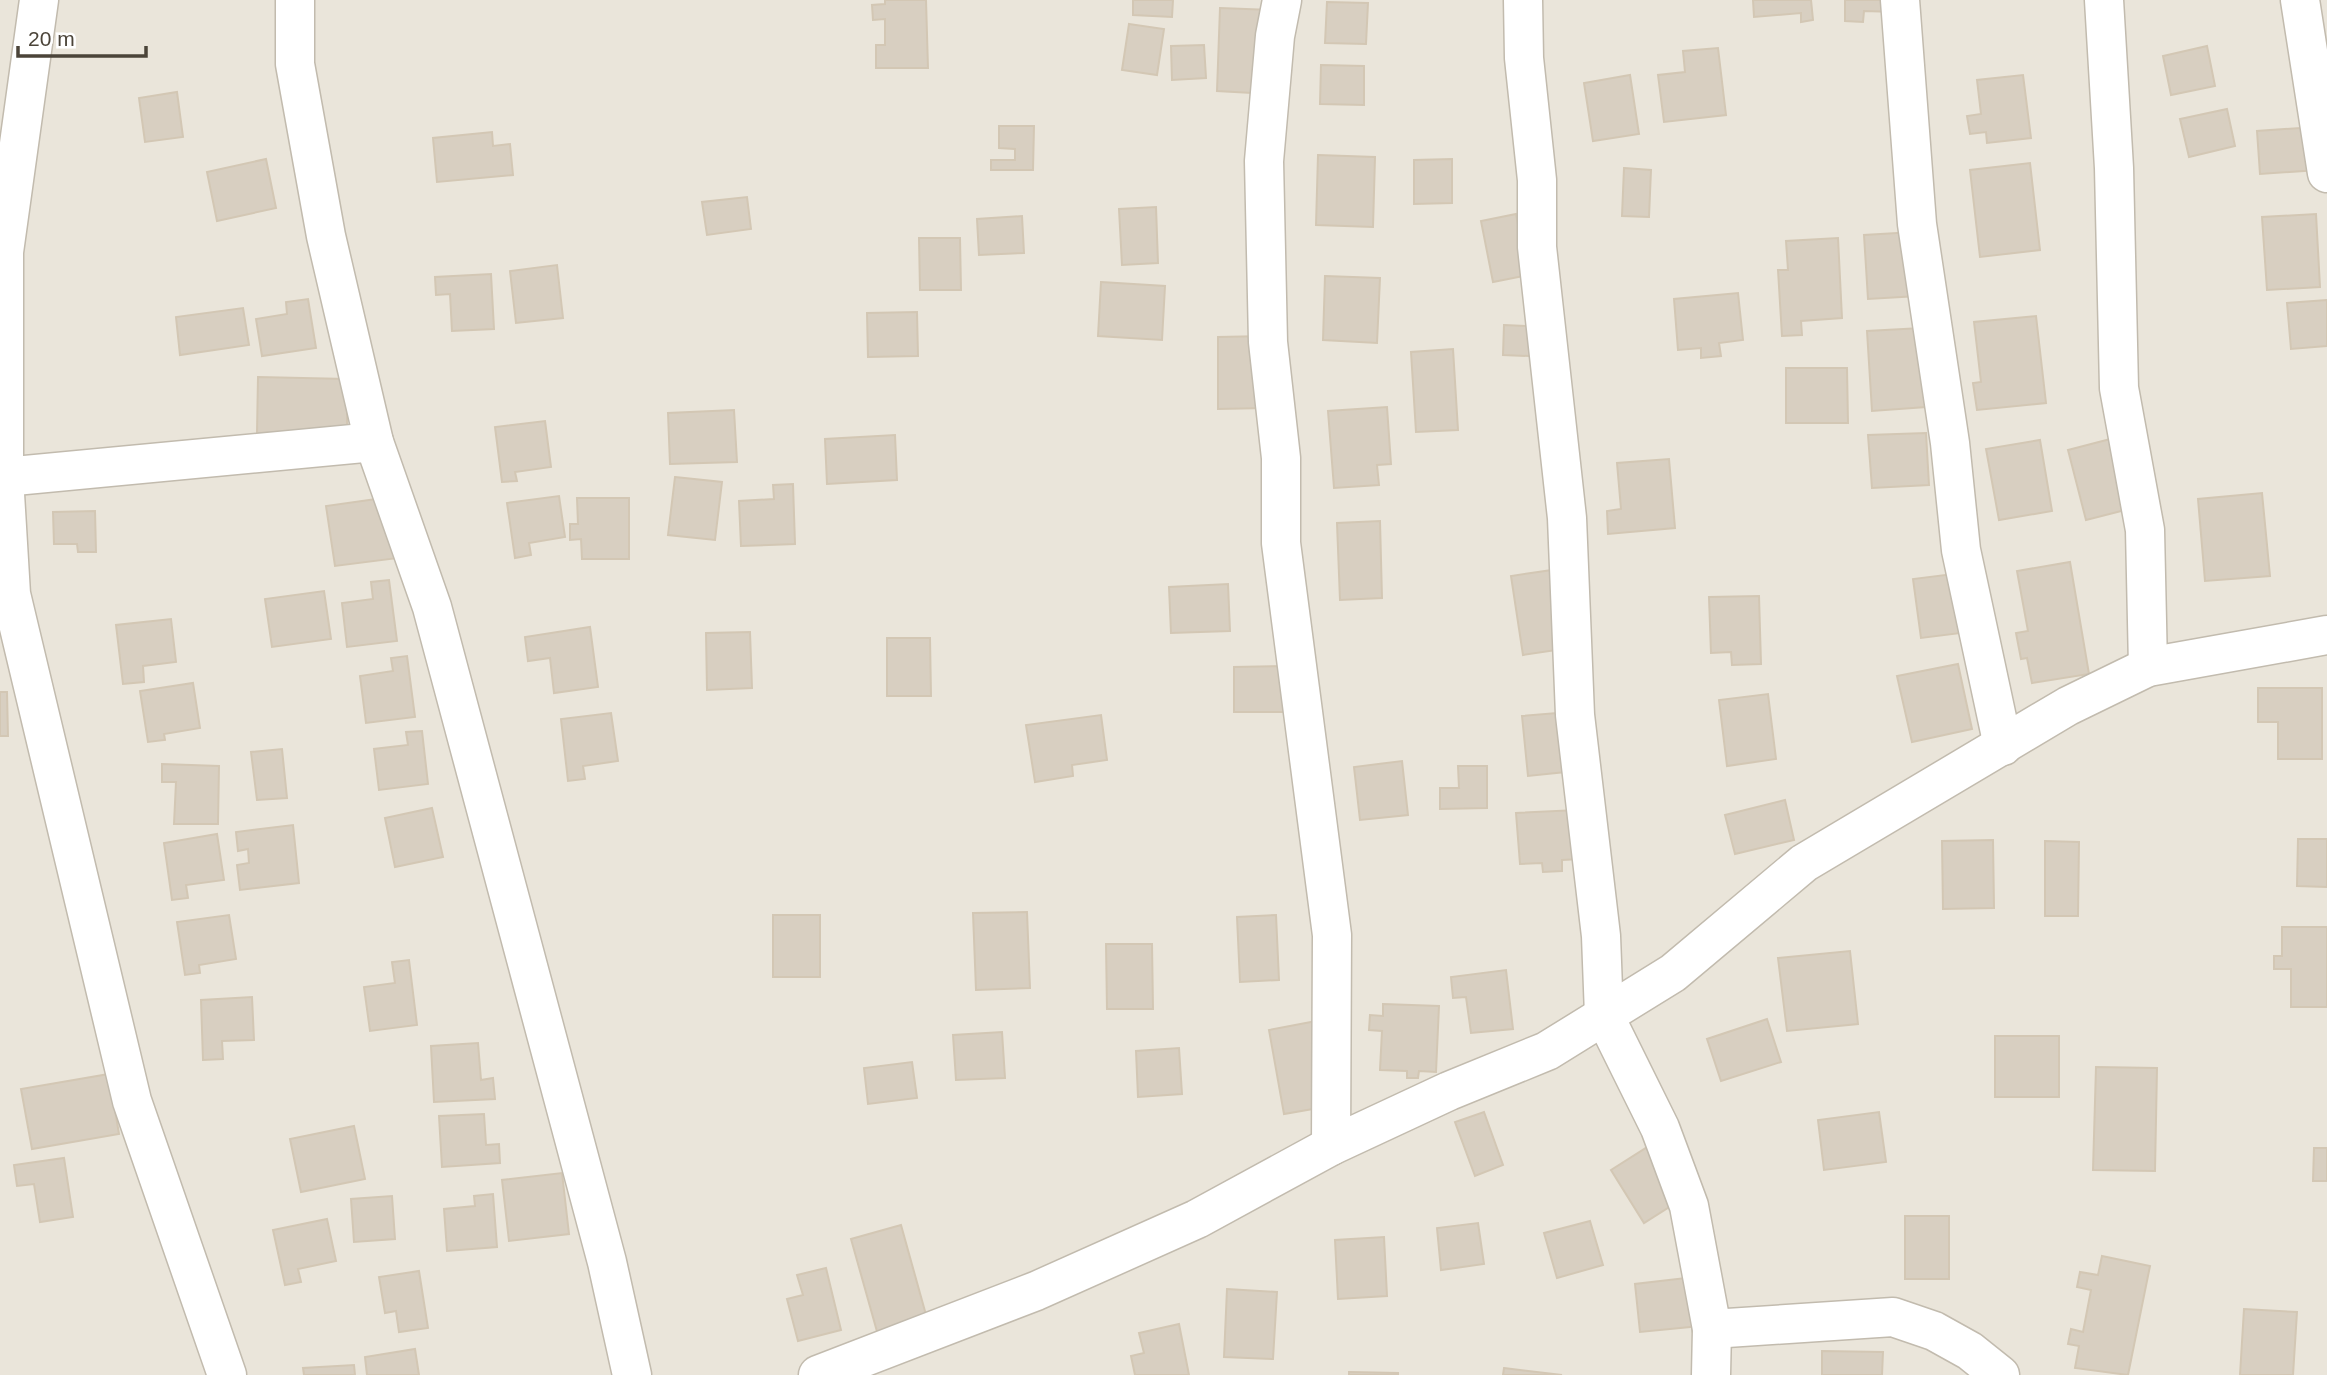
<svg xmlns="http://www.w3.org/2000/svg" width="2327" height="1375" viewBox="0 0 2327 1375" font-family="Arial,sans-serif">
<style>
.residential{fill:#eae5da}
.building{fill:#d8cfc1;stroke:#d3c7b4;stroke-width:2}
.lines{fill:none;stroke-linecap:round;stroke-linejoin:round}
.minor-casing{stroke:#c2bbae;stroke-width:41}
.minor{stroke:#fff;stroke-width:38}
</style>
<rect width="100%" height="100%" fill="#f6f3ec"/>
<rect class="residential" x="0" y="0" width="2327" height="1375"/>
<g class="building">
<polygon points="885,0 926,0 928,68 876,68 876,45 885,45 885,19 873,20 872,5 885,4"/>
<polygon points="1133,0 1173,0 1172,17 1133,15"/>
<polygon points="1753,0 1811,0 1813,20 1801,22 1801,13 1754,17"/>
<polygon points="1845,0 1895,0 1895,12 1864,11 1863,22 1845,21"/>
<polygon points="1327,2 1368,3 1366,44 1325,43"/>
<polygon points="1220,8 1275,10 1270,94 1217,91"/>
<polygon points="1129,24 1164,29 1157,75 1122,70"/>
<polygon points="1204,45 1206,78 1172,80 1171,46"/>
<polygon points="2207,46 2215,86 2171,95 2163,56"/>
<polygon points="1718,48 1726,115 1664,122 1658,75 1685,72 1683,51"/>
<polygon points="1321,65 1364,66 1364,105 1320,104"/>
<polygon points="1630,75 1639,134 1593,141 1584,83"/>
<polygon points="2023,75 2031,138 1987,143 1986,132 1970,134 1967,116 1981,114 1977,80"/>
<polygon points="177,92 183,137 145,142 139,98"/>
<polygon points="2227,109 2235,146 2189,157 2180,119"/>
<polygon points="999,126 1034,126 1033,170 991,170 991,160 1015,160 1015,149 999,148"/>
<polygon points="2315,127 2318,170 2260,174 2257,131"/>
<polygon points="492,132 493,146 510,144 513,175 437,182 433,138"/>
<polygon points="1318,155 1375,157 1373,227 1316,225"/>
<polygon points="266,159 276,208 217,221 207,172"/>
<polygon points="1452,159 1452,203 1414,204 1414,160"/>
<polygon points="2030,163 2040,250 1980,257 1970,170"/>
<polygon points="1624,168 1651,170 1649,217 1622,216"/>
<polygon points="747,197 751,229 707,235 702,202"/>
<polygon points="1156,207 1158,263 1122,265 1119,209"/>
<polygon points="1516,214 1528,275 1493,282 1481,221"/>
<polygon points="2316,214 2320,287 2267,290 2262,217"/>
<polygon points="1022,216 1024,253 979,255 977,219"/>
<polygon points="1914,232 1918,296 1868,299 1864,235"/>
<polygon points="919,238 960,238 961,290 920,290"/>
<polygon points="1838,238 1842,318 1801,321 1802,335 1782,336 1778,270 1788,270 1786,241"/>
<polygon points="557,265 563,318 516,323 510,271"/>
<polygon points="491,274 494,329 452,331 450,294 436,295 435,277"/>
<polygon points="1325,276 1380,278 1377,343 1323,340"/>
<polygon points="1101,282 1165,286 1162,340 1098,336"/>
<polygon points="1738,293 1743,340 1719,343 1721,356 1701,358 1701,348 1678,350 1674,299"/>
<polygon points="308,299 316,348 262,356 256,319 287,314 286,302"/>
<polygon points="2327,300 2327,346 2291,349 2287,303"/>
<polygon points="243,308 249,345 180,355 176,317"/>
<polygon points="917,312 918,356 868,357 867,313"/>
<polygon points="2036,316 2046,403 1977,410 1973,383 1981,382 1974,322"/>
<polygon points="1504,325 1554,327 1553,357 1503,355"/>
<polygon points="1921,328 1926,407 1872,411 1867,331"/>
<polygon points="1266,336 1266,408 1218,409 1218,337"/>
<polygon points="1453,349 1458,430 1416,432 1411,352"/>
<polygon points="1786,368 1847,368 1848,423 1786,423"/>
<polygon points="258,377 347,379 347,430 257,433"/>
<polygon points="1387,407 1391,464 1377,465 1379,485 1334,488 1328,411"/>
<polygon points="734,410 737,462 670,464 668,413"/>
<polygon points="545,421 551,467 515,472 517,481 502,482 495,427"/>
<polygon points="1926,433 1929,485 1872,488 1868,435"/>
<polygon points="895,435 897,480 827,484 825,439"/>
<polygon points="2118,437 2137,507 2086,520 2068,450"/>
<polygon points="2040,440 2052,511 1999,520 1986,449"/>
<polygon points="1669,459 1675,528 1608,534 1607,511 1621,509 1617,463"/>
<polygon points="675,477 722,482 715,540 668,535"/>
<polygon points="793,484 795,544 741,546 739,501 774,499 773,485"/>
<polygon points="2262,493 2270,576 2205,581 2198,499"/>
<polygon points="398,496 406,557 335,566 326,506"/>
<polygon points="559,496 565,537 529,543 531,555 515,558 507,503"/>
<polygon points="577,498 629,498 629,559 582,559 581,539 570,540 570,524 578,524"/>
<polygon points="95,511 96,552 78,552 77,544 54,544 53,512"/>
<polygon points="1380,521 1382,598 1340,600 1337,523"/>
<polygon points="2070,562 2089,674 2032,683 2027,658 2021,659 2016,633 2028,631 2017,571"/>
<polygon points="1566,568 1577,647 1523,655 1511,576"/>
<polygon points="1961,573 1969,632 1921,638 1913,579"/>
<polygon points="389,580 397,641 347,647 342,603 373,599 371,582"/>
<polygon points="1228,584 1230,631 1171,633 1169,587"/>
<polygon points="324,591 331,639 272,647 265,599"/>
<polygon points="1759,596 1761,664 1732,665 1731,652 1711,653 1709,597"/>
<polygon points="171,619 176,662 143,666 144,682 123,684 116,625"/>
<polygon points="590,627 598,687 554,693 550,658 528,661 525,637"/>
<polygon points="750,632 752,688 707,690 706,633"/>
<polygon points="887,638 930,638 931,696 887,696"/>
<polygon points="407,656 415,717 366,723 360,676 393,671 391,658"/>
<polygon points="1958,664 1972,729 1912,742 1897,676"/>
<polygon points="1288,666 1288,712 1234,712 1234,667"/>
<polygon points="193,683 200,728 164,734 165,740 148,742 140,691"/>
<polygon points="2258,688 2322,688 2322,759 2278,759 2278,722 2258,722"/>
<polygon points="0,692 7,692 8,736 0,736"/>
<polygon points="1768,694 1776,759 1727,766 1719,700"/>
<polygon points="1569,712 1575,771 1528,776 1522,716"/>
<polygon points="611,713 618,761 583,766 585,779 568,781 561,719"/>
<polygon points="1101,715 1107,760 1072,765 1073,776 1035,782 1026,725"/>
<polygon points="422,731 428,784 379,790 374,749 408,745 406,732"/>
<polygon points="282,749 287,798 257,800 251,752"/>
<polygon points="1402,761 1408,815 1360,820 1354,767"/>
<polygon points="162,764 219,766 218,824 174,824 176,782 162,782"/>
<polygon points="1458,766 1487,766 1487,808 1440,809 1440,788 1459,788"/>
<polygon points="1785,800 1794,840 1735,854 1725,815"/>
<polygon points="432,808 443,857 395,867 385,818"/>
<polygon points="1577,810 1580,859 1562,860 1562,871 1543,872 1542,863 1520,864 1516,813"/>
<polygon points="293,825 299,883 240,890 237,865 249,863 248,849 238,851 236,832"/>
<polygon points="217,834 224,880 186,885 188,898 172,900 164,843"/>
<polygon points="2298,839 2327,839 2327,887 2297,886"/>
<polygon points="1993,840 1994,908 1943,909 1942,841"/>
<polygon points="2045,841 2079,842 2078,916 2045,916"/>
<polygon points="1027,912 1030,988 976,990 973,913"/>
<polygon points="229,915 236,959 199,965 200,973 185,975 177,922"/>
<rect x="773" y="915" width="47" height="62"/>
<polygon points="1276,915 1279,980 1240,982 1237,917"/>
<polygon points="2282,927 2327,927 2327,1007 2291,1007 2291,969 2274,969 2274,956 2282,956"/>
<polygon points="1106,944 1152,944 1153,1009 1107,1009"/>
<polygon points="1850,951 1858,1024 1787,1031 1778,958"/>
<polygon points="409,960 417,1025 370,1031 364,987 395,983 392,962"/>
<polygon points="1506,970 1513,1029 1471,1033 1466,997 1453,998 1451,977"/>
<polygon points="252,997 254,1040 222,1041 223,1059 203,1060 201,1000"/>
<polygon points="1383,1004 1439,1006 1436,1072 1419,1071 1418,1078 1407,1078 1407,1071 1380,1070 1382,1031 1369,1030 1370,1015 1383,1016"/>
<polygon points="1327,1019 1342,1104 1284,1114 1269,1030"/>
<polygon points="1767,1019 1781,1062 1721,1081 1707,1039"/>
<polygon points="1002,1032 1005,1078 956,1080 953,1035"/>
<rect x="1995" y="1036" width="64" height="61"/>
<polygon points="478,1043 481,1080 493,1078 495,1099 434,1102 431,1046"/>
<polygon points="1179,1048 1182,1094 1138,1097 1136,1051"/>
<polygon points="912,1062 917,1098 868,1104 864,1068"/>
<polygon points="2096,1067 2157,1068 2155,1171 2093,1170"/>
<polygon points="109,1074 119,1134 32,1149 21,1089"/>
<polygon points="1484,1112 1503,1165 1475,1176 1455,1122"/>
<polygon points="1879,1112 1886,1162 1824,1170 1818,1120"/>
<polygon points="484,1114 486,1145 499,1144 500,1163 442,1167 439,1116"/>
<polygon points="354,1126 365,1179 301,1192 290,1139"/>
<polygon points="1649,1146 1682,1199 1644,1223 1611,1170"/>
<polygon points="2314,1148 2327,1148 2327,1181 2313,1181"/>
<polygon points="64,1158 73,1217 40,1222 34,1184 17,1186 14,1165"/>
<polygon points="562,1173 569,1234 509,1241 502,1180"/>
<polygon points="493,1194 497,1247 447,1251 444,1209 475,1206 474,1196"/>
<polygon points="392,1196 395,1239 354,1242 351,1199"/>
<rect x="1905" y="1216" width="44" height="63"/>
<polygon points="327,1219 336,1261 298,1269 301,1282 285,1285 273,1230"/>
<polygon points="1590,1221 1603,1265 1557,1278 1544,1233"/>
<polygon points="1478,1223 1484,1264 1441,1270 1437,1228"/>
<polygon points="901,1225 928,1322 878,1335 851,1239"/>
<polygon points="1384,1237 1387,1296 1338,1299 1335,1240"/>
<polygon points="2102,1256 2150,1266 2128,1375 2075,1368 2079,1346 2068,1344 2071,1329 2083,1332 2091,1290 2077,1287 2080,1272 2098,1275"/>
<polygon points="826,1268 841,1330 798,1341 787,1299 803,1295 797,1275"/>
<polygon points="419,1271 428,1328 399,1332 396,1311 385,1313 379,1277"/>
<polygon points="1694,1277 1700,1326 1640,1332 1635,1284"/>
<polygon points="1227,1289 1277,1292 1273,1359 1224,1357"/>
<polygon points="2244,1309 2297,1312 2293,1375 2240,1375"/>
<polygon points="1179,1324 1189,1375 1135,1375 1131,1356 1144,1353 1139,1333"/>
<polygon points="415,1349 419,1375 367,1375 365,1357"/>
<polygon points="1822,1351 1883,1352 1882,1375 1822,1375"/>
<polygon points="354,1365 355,1375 304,1375 303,1368"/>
<polygon points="1504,1368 1562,1375 1503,1375"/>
<polygon points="1349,1372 1398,1373 1398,1375 1349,1375"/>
</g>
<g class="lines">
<g class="minor-casing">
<g id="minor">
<polyline points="39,0 4,252 4,477 11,594 132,1101 227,1375"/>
<polyline points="295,0 295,64 326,236 374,442 432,607 607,1262 632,1375"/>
<polyline points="1282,0 1275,36 1264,161 1268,342 1281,458 1281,543 1332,935 1331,1146"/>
<polyline points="1523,0 1524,58 1537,180 1537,247 1567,518 1575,715 1601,936 1604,1015 1660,1128 1689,1206 1712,1329 1893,1317 1934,1331 1970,1351 2000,1375"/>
<polyline points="1900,0 1917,224 1950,443 1961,550 2003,746"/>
<polyline points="2104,0 2114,168 2119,388 2145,530 2148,667"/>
<polyline points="2300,0 2327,173"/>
<polyline points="4,477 374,442"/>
<polyline points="818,1375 1036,1291 1197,1219 1331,1146 1449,1091 1547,1051 1673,973 1804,863 2068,706 2148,667 2327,635"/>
<polyline points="1711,1375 1712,1329"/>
</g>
</g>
<use href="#minor" class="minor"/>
</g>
<path d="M18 46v10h128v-10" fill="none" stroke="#4b4439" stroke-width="3.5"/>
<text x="28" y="46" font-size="21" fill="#4b4439" stroke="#ffffff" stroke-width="5" paint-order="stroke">20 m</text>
</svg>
